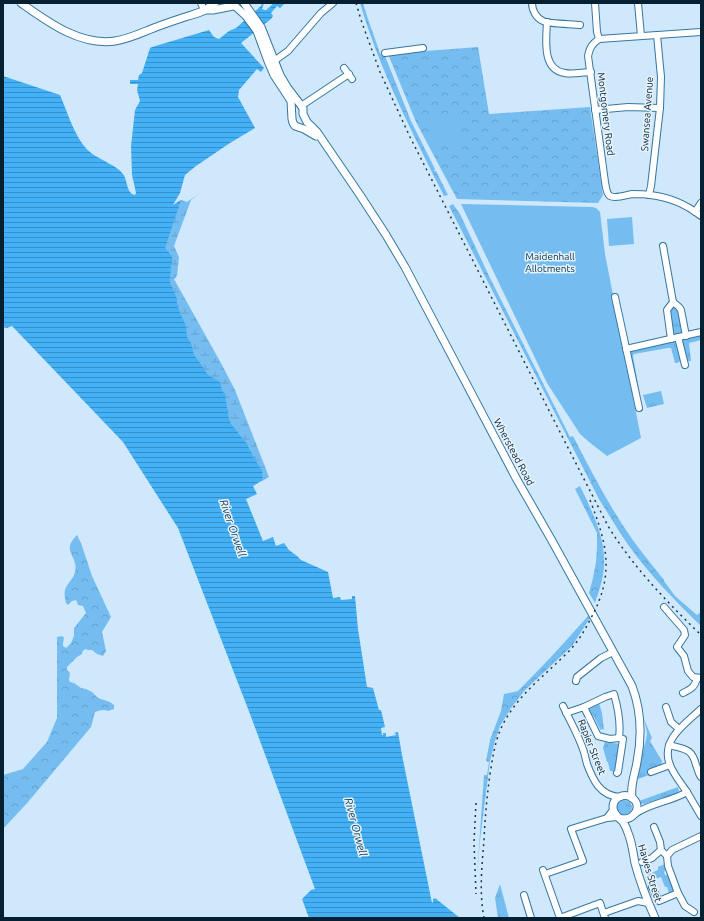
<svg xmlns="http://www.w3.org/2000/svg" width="704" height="921" viewBox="0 0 704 921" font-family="Ubuntu,sans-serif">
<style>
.grass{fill:url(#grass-tufts)}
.forest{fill:url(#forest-crowns)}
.wetland{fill:url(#wetland-marsh)}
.garden{fill:#75bdf0}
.water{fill:url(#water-rules)}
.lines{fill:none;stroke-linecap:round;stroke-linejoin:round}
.stream{stroke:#44b1f6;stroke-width:1.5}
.minor-casing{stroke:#3776a1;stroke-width:8}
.major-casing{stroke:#3776a1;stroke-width:9}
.minor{stroke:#fff;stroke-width:6}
.major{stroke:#fff;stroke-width:7}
.rail{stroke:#1d3849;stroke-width:1.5;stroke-dasharray:2 4;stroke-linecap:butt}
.labels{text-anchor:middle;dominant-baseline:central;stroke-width:3;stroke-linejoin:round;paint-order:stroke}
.street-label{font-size:10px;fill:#052031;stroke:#e6f3fd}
.park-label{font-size:10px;fill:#002e49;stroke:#e6f3fd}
.water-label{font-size:11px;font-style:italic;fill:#103c58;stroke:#e6f3fd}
</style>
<defs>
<pattern id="grass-tufts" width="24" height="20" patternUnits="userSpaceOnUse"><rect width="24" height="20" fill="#75bdf0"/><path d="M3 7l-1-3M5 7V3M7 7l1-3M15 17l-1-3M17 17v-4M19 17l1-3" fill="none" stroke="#64a2ce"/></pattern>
<pattern id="forest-crowns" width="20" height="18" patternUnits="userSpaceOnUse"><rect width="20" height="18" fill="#75bdf0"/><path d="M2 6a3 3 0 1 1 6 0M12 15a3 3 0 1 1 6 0" fill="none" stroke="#64a2ce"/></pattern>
<pattern id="wetland-marsh" width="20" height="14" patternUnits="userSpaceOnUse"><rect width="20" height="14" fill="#75bdf0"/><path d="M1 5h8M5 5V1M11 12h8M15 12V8" fill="none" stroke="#64a2ce"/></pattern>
<pattern id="water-rules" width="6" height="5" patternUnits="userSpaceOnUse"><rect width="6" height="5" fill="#44b1f6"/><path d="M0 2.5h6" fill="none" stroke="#3790c8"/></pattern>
</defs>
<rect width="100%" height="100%" fill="#cfe8fb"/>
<g class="grass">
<polygon points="673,306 678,309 683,334 675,336 672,332 669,311"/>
<polygon points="701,334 701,340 689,343 691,361 687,361 681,342 682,339"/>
<polygon points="676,341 681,361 677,363 675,363 671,348 668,348 634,354 633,356 640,395 637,396 629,353 633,350"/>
<polygon points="661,391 664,404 647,408 643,395"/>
<polygon points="599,703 602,713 604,730 602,729 600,730 600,729 593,715 588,712 588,707"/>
<polygon points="644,719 652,738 650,741 662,761 661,766 647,771 649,775 638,779 638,778 643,750 646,740 647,733"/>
<polygon points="605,742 621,744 617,772 610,771 608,762 607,762 603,748"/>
<polygon points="678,787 679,791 674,795 644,804 640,803 639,801 664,792"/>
<circle cx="624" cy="808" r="8"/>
<polygon points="500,884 509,918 498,918 495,898"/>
</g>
<g class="forest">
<path d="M360 3H363L368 19 380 53 382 56H385L411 121 435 169 434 171H436L448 195 444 196C413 134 380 71 360 3Z"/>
<polygon points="478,47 489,114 590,107 603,195 598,203 457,199 442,171 416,122 388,54"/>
<path d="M453 204 460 214 490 278 570 437 573 436C591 471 609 506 632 539 642 553 653 566 664 580V581L675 596 697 615 701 612V626C675 601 650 575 629 546 619 532 610 516 600 501L449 206Z"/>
<path d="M580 486C592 511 606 538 604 567 603 580 599 591 595 603L589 593 593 578 596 562 597 548V533L575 489Z"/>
<path d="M77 535 81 543 92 576 111 617 102 632 106 651 103 656 97 654 92 650H88L85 649 82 652V654L77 657 67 667V670L70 673 69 680 70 682 74 683 81 688 86 689 92 692 98 698 110 702 114 705V709L108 711C104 709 100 710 95 712L91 727 28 802 3 829V775L23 769 47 742 57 718V637L62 636 64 638 63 643V646L66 648 71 643 74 636V628L86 613 83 606 78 605 76 600 72 601 68 605 66 603C65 599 64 594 65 590 66 585 74 578 75 572 79 555 60 552 77 535Z"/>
<polygon points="589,615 590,618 572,646 525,690 511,708 500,726 495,741 490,761 480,840 477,876 484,775 487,775 489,762 486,761 490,740 501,711 504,694 518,691 551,657"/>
</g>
<polygon class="wetland" points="200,193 191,200 174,246 179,257 177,276 174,279 222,365 235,390 269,477 253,486 192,370 163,255 172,206 181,200 187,202"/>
<g class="garden">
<polygon points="458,119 459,144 430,146 429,120"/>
<polygon points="461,204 592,207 596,208 600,212 605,254 641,438 607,456 589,442 580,434 547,383"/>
<polygon points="632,217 634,244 609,246 607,219"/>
<polygon points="665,864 666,869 664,872 665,875 668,875 675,892 669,894 669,893 667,887 665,887 661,877 650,881 647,875 658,870 658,867"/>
</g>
<path class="water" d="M262 3H264L262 9 267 11 275 3H285L280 8 277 6 271 13 273 16 271 19 241 43 264 68 261 72 257 69 239 90 238 97 255 128 230 143 196 166 185 175 180 193 173 205 181 200 165 248 171 255 173 260 171 265 170 282 177 299V304L181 315 186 326 187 337 191 343 194 355 198 360 208 375 220 382 222 390 225 395 229 419 231 424 247 444 254 458 262 470 263 479 253 486 257 494 246 499 263 541 273 537 276 546 284 543 289 550 297 556 301 560 328 572 333 598 340 597 341 600 352 599V596H355L358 629 367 687 373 688 379 710H381L385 727 381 728 382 735H383V733H386V737L396 735V734L394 733 398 732 402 755 432 903 433 902V899L435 898 460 918H309L302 899 311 890 315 889 250 714 178 528 123 442 12 326 7 328 3 327V76L60 95C67 111 76 141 90 152 98 159 118 166 123 174 128 181 126 193 135 195L136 193 132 175 131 146 135 110 140 101 137 90 138 84H130V80H138L139 75 142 73 150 48 152 47 209 30 214 37 219 39 229 31 236 28 261 6Z"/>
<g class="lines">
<polyline class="stream" points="266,11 275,3"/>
<g class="minor-casing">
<g id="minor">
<polyline points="201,3 204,10"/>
<path d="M532 3C532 10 536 18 543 21 548 24 573 24 580 25"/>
<polyline points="595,3 597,32 599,39"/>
<polyline points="638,3 641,36"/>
<path d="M547 22C546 40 542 70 565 73 573 75 583 72 591 72"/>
<path d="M701 32 599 39C592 44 590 47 588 56L605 182C606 187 606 193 610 196 616 199 626 195 632 194 638 194 644 194 650 195 668 197 687 205 701 216"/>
<polyline points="385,53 423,48"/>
<polyline points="274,61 288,51 321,13 333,3"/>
<polyline points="344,68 352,79"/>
<polyline points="301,106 349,74"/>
<polyline points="595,110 628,107 660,108"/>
<polyline points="649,195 651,186 660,108 661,77 657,35"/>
<polyline points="695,212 701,203"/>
<polyline points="663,246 673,302"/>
<polyline points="615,297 639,408"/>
<polyline points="678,337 685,365"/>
<polyline points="671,339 667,310 673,302 679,307 681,310 686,336"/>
<polyline points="626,349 701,332"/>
<polyline points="664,607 684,630 685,635 677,647 684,656 688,671 693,677 701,678"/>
<polyline points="576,681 577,677 601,658 613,652"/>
<path d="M683 693C691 689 695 687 697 678"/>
<path d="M563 706C570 721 579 736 584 752 585 756 586 760 587 764 593 780 600 796 620 797"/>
<polyline points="584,707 598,736 610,739 619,738"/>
<polyline points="666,707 671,722 679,729"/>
<path d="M566 713 584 707 605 697 614 694C618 708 621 723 619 738L623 739 618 772 617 773"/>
<path d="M669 745C684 749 692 748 696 765 698 769 698 773 701 777"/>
<polyline points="651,772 670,765"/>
<path d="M687 792C681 783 674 775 670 765 660 740 685 724 701 709"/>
<polyline points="613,810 607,818 618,817"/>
<path d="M635 814C650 803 670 802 687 792L701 816"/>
<polyline points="654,827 660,842 661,850"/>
<polyline points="642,862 652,858 661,850 667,856"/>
<polyline points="543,870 560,918"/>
<polyline points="545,874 583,861 571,829 607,818"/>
<polyline points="652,887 659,901 678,893"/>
<polyline points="524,895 531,918"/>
<polyline points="694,912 685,906 678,893 668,866 667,856 672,850 701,836"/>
<polyline points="604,913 638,901 648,903"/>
<polyline points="560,918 600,903 605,918"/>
</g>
</g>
<g class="major-casing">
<g id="major">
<path d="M21 3C48 22 80 46 115 41 130 39 145 31 159 26 167 23 176 20 185 17 192 15 199 13 205 10 209 8 211 5 215 3"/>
<polyline points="229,3 231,5 235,6 246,16 257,31 268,61 274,75 291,101 292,119 293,123 295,126 304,129 316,136"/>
<path d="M244 3 261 27 280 75 287 87 303 108V114L307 122 317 132 360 195 386 235 405 267 516 478 551 539 632 686C641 710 642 737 637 762 635 775 630 785 632 798"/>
<polyline points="206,10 213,10 233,6"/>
<path d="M619 818C634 823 644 805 631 797 623 793 613 798 613 807 613 815 619 817 623 822 625 825 627 829 628 833 632 842 633 853 635 863 640 882 647 900 655 918"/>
</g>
</g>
<use href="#minor" class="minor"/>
<use href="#major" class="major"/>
<g class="rail">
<path d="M356 3 362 23 380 72 410 137 563 438 608 526C633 567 667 602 701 635"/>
<polyline points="476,803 474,842 476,894"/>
<path d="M484 918C479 892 482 865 484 840 485 817 487 796 490 774 493 756 495 740 503 724 519 694 542 678 565 655 576 645 584 632 591 618 615 574 607 544 590 500"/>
</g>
</g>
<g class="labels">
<g class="street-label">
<text transform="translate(606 114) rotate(83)">Montgomery Road</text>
<text transform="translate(647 114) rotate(-86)">Swansea Avenue</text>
<text transform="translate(514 452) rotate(62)">Wherstead Road</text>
<text transform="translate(592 747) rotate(68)">Rapier Street</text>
<text transform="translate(650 873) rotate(73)">Hawes Street</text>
</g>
<g class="park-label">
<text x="550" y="256">Maidenhall<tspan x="550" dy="12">Allotments</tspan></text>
</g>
<g class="water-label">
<text transform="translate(233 528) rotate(71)">River Orwell</text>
<text transform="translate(356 827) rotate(75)">River Orwell</text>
</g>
</g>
<rect width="704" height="921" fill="none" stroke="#052031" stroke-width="8"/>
</svg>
